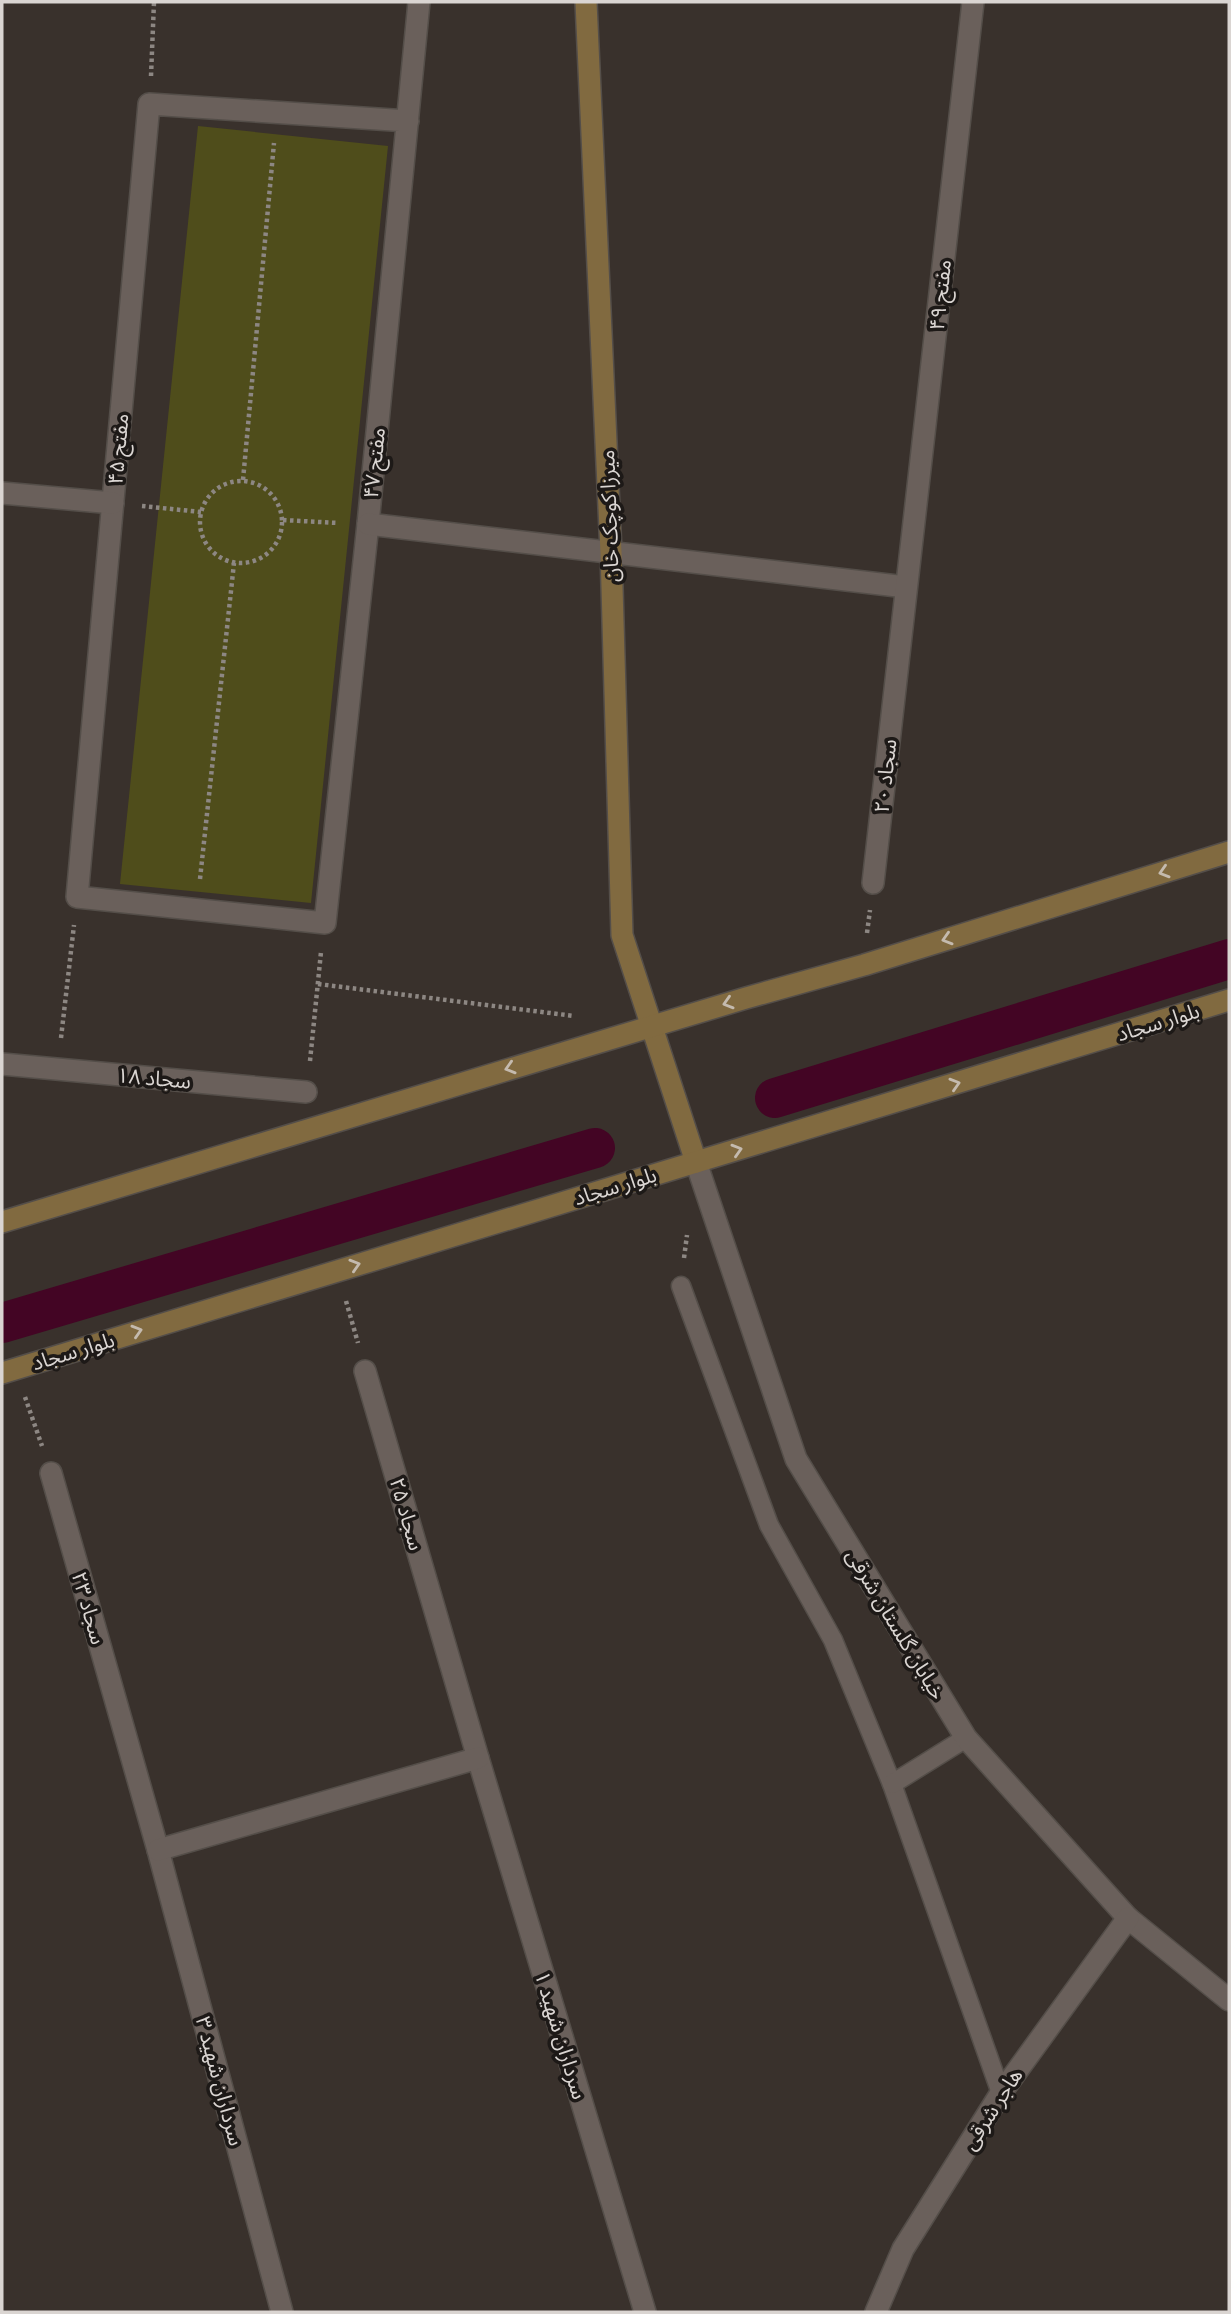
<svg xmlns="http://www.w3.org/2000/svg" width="1231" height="2314" viewBox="0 0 1231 2314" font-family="'PT Sans Narrow','Noto Sans Arabic',sans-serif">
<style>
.green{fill:#4f4d1b}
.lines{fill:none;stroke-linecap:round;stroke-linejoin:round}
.canal{stroke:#430524;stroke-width:40}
.lane-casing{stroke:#544e49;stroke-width:21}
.street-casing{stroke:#544e49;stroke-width:24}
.secondary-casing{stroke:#544e49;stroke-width:24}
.path{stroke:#8d8783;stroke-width:4.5;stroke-dasharray:3.5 3.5;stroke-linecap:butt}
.lane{stroke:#6a605b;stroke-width:18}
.street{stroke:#6a605b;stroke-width:21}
.secondary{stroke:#816a40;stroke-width:21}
.oneway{stroke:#c4baae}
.labels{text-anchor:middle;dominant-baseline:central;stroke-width:7;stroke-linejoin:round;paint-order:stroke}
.street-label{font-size:21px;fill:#dad5d2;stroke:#1d1917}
</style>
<rect width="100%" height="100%" fill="#39312c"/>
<polygon class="green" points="198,126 388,146 311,903 120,884"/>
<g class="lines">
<g class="canal">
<polyline points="775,1098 1229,959"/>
<polyline points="2,1323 595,1148"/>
</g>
<g class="lane-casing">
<g id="lane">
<polyline points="681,1286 769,1525 833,1640 892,1784 1001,2093"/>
<polyline points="892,1784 966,1738"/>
</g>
</g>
<g class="street-casing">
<g id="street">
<polyline points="408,121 149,104 77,897 325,923 368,524 419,2"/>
<polyline points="2,493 113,503"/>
<polyline points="368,524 906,587"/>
<polyline points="873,883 973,2"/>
<polyline points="2,1064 306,1092"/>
<polyline points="696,1162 796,1459 966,1738 1128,1918 1229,2000"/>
<polyline points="365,1371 478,1758 645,2312"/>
<polyline points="51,1473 158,1850 282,2312"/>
<polyline points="158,1850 478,1758"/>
<polyline points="876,2312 903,2249 1001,2093 1128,1918"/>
</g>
</g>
<g class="secondary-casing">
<g id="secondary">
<polyline points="586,2 611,552 622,935 696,1162"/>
<polyline points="2,1222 746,998 864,965 1229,852"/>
<polyline points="2,1373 1229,1000"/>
</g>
</g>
<g class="path">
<polyline points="151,76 154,2"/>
<polyline points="243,480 274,143"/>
<circle cx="241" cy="522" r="41"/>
<polyline points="142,506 201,512"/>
<polyline points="283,520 338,523"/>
<polyline points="200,879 234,563"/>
<polyline points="867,933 870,910"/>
<polyline points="318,984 574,1016"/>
<polyline points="61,1038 74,925"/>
<polyline points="310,1061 321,952"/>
<polyline points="684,1258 687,1235"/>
<polyline points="346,1301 358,1343"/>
<polyline points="25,1397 42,1446"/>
</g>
<use href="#lane" class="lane"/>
<use href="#street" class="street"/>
<use href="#secondary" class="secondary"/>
</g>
<defs><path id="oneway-chevron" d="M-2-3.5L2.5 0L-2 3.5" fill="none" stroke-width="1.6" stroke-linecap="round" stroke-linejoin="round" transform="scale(1.75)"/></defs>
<g class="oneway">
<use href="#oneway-chevron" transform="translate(1164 872) rotate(163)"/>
<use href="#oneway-chevron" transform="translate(947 939) rotate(163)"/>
<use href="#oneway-chevron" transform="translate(728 1003) rotate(163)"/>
<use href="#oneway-chevron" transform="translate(510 1068) rotate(163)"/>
<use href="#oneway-chevron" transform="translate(955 1084) rotate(-17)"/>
<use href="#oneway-chevron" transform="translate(737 1150) rotate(-17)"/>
<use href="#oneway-chevron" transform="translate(355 1265) rotate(-17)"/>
<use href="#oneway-chevron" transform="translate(137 1331) rotate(-17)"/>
</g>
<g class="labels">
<g class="street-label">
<text transform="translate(940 295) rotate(-84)">مفتح ۴۹</text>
<text transform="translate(118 449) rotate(-85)">مفتح ۴۵</text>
<text transform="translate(374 463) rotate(-84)">مفتح ۴۷</text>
<text transform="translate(609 516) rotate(-92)">میرزا کوچک خان</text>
<text transform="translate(885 776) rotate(-84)">سجاد ۲۰</text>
<text transform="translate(1158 1022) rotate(-17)">بلوار سجاد</text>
<text transform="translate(154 1078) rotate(5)">سجاد ۱۸</text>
<text transform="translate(615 1186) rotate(-17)">بلوار سجاد</text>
<text transform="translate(73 1351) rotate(-17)">بلوار سجاد</text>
<text transform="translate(407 1514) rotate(74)">سجاد ۲۵</text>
<text transform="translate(89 1608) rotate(74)">سجاد ۲۳</text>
<text transform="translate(896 1624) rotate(59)">خیابان گلستان شرقی</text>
<text transform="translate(561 2035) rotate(73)">سرداران شهید ۱</text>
<text transform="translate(220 2081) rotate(75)">سرداران شهید ۳</text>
<text transform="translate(992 2109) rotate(-57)">هاجر شرقی</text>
</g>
</g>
<rect width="1231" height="2314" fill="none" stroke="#dad5d2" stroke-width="7"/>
</svg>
